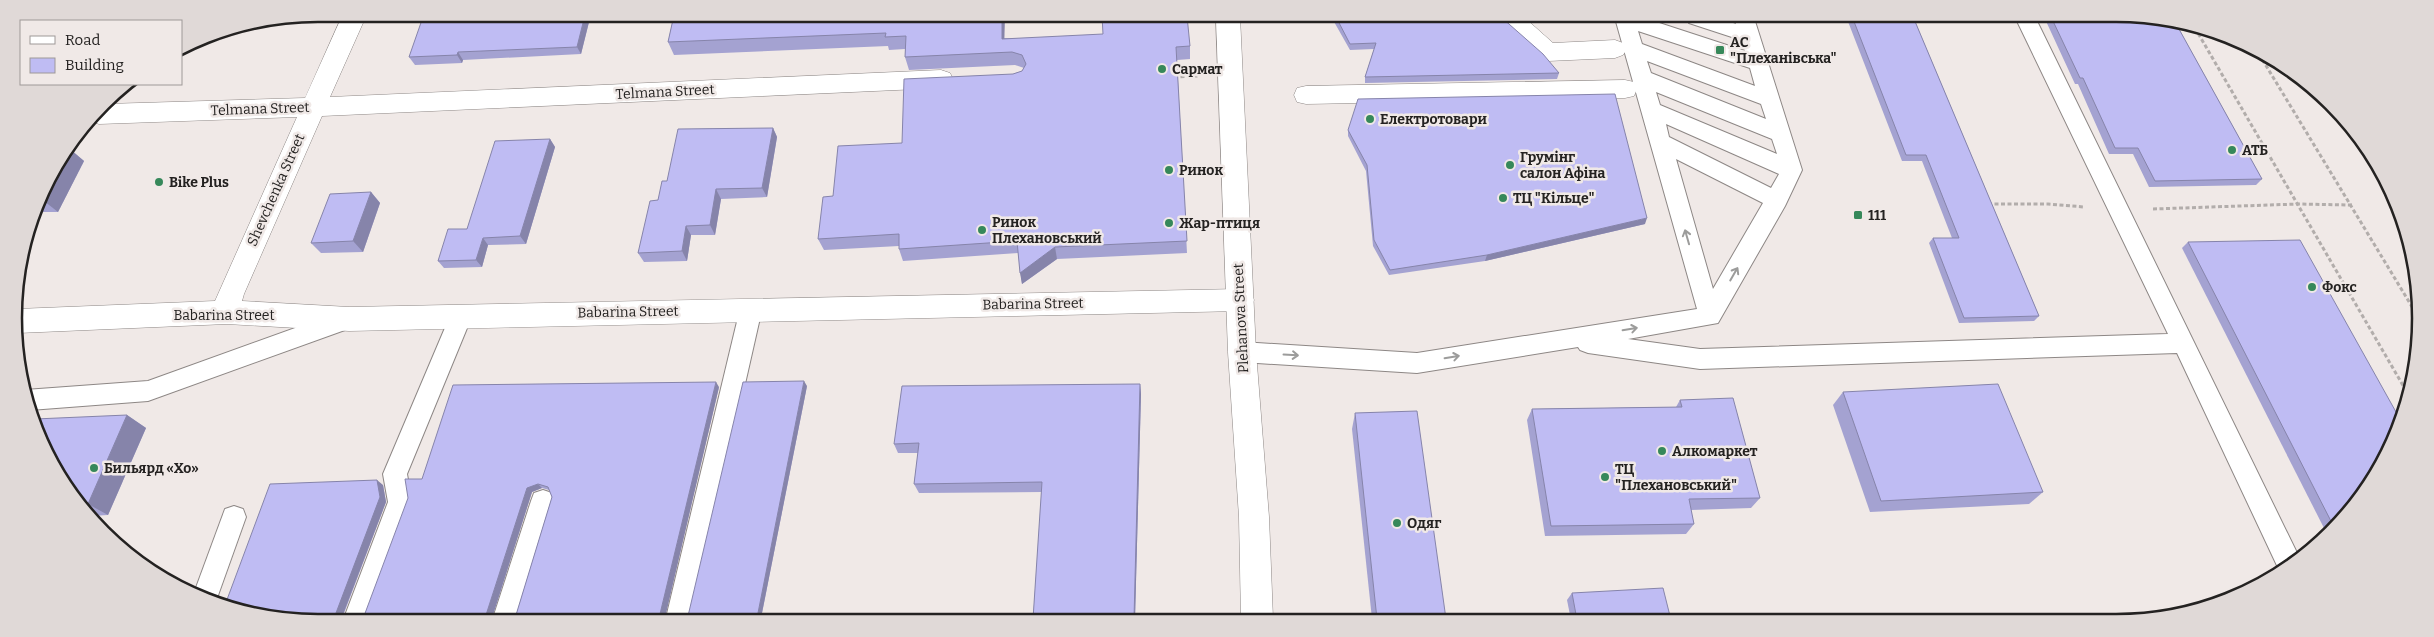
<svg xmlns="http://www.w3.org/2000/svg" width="2434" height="637" viewBox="0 0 2434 637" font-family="Bitter,serif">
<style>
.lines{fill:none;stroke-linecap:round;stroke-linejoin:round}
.service-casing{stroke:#8d8785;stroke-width:2}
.pedestrian-casing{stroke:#8d8785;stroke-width:1}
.minor-casing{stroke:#8d8785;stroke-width:1}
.tertiary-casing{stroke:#8d8785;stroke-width:1}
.path{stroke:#b2adab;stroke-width:3;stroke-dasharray:4 2.5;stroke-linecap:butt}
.service{fill:#fff;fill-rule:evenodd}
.pedestrian{fill:#fff;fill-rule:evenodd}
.minor{fill:#fff;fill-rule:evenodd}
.tertiary{fill:#fff;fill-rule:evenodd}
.wall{fill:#a4a2d1;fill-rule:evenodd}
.shaded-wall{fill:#8684aa}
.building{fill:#bfbcf3;stroke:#8684aa;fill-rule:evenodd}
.oneway{stroke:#9c9c9b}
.poi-dot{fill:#36885a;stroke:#f0e9e7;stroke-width:2}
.labels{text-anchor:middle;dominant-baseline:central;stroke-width:5;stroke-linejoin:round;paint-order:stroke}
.poi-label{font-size:14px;font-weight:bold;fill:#242221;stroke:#f0e9e7;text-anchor:start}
.street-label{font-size:14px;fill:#242221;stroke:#f0e9e7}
.rim{fill:none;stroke:#242221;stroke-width:2.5}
</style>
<rect width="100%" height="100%" fill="#f0e9e7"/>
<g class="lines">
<g class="service-casing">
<g id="service">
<path d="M1615 18H1644L1745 51 1741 40 1689 23 1686 18H1719L1736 24 1734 18H1754L1802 170 1785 206 1718 323 1628 339 1700 349 2168 334 2016 19H2036L2300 559 2280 572 2177 353 1700 369 1588 353 1580 350 1578 347 1417 373 1242 362 1234 359 1231 352 1234 345 1242 342 1417 353 1697 309ZM1638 31 1750 68 1755 86 1642 44ZM1647 61 1761 104 1766 119 1651 73ZM1656 92 1772 139 1777 154 1660 105ZM1666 124 1779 174 1771 188 1669 137ZM1676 159 1763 203 1713 289Z"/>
<polygon points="751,300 759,302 762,309 692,618 666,618 740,309 743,302"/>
<polygon points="461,306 469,309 472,316 407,474 412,502 370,618 344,618 388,502 383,474 450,316 453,309"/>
<polygon points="348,309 356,312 359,319 356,326 148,401 30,410 24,398 25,390 148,381"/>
<polygon points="543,490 552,493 555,501 519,618 493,618 531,501 534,493"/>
<polygon points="234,506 243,509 246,517 216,601 194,593 225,509"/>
</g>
</g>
<g class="pedestrian-casing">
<g id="pedestrian">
<polygon points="1497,17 1525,18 1553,43 1615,40 1623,43 1627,49 1623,55 1615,58 1548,61 1539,58 1501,23"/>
<polygon points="1625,80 1634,82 1637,89 1634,96 1625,98 1306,104 1297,102 1294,95 1297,88 1306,86"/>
</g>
</g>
<g class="minor-casing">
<polygon id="minor" points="343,14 367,14 330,97 941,70 950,73 953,79 950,85 941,88 322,116 244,294 242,301 349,307 1240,289 1250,292 1254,300 1250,308 1240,311 349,331 227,324 18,333 17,309 215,301 297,117 99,124 93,122 106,104 305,98"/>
</g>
<g class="tertiary-casing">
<polygon id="tertiary" points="1216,17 1240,17 1256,352 1269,517 1273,619 1241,619 1239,517 1228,352"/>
</g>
<g class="path">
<polyline points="2195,28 2408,394"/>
<polyline points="2259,54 2414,310"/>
<polyline points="1174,77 1198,76"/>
<polyline points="1988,204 2048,204 2084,207"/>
<polyline points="2153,209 2298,204 2352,205"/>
</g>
<use href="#service" class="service"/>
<use href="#pedestrian" class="pedestrian"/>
<use href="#minor" class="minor"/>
<use href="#tertiary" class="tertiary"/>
</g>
<g class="wall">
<polygon points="585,15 589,22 581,54 463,60 462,63 415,65 409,57 474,19"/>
<polygon points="674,15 1004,38 1190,46 1190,59 1177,60 1187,253 1057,259 1022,284 1018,253 903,261 899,249 899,246 824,250 818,239 833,196 902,143 1013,74 1022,71 1024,68 1015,65 909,70 905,57 905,49 889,50 888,46 674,55 668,42"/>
<polygon points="1333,17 1501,17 1559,73 1557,79 1365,83 1365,77 1374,49 1350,50 1333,20"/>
<polygon points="1542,18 1590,18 1589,20 1547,23"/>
<polygon points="1847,19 1914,19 2039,316 2034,321 1959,323 1929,243 1933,238 1952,238 1922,161 1902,161"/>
<polygon points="2045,19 2174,20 2262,179 2256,185 2149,187 2133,154 2109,154 2078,84 2075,84"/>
<polygon points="773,128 777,137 767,197 721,199 715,235 691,235 687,261 644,262 638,253 658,200 667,181"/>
<polygon points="1348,130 1645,224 1485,261 1389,275 1373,246 1366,171 1348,136"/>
<polygon points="550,139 555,147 526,244 488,245 482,267 444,268 438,261 467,229"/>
<polygon points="71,150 84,161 58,212 38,212 45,183"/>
<polygon points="371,192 380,203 363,252 321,253 311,243"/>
<polygon points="2188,242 2396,412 2380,471 2327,534 2182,248"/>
<polygon points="1140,384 1141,394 1135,619 1033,619 1042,492 919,493 914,484 918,453 898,453 894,444"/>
<path d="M807 386 761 618 259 617 383 485 386 502 343 616H364L422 479 719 387 665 616H688ZM542 488 549 490 552 497 516 615H493L532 492Z"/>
<polygon points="1843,392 2043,492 2029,504 1870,512 1833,405"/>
<polygon points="1680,400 1760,498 1751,508 1691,510 1694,524 1686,534 1545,536 1527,420 1532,409 1676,407"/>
<polygon points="1355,413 1446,619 1372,619 1352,429"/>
<polygon points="127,415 146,428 108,515 91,516 77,504"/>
<polygon points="1572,593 1671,620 1571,620 1567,600"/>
</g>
<g class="shaded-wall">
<polygon points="468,14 475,14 471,27 466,20"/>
<polygon points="585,15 589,22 581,54 577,47"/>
<polygon points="1002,16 1005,16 1004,52 1002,39"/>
<polygon points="458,52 463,60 462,63 457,55"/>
<polygon points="773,128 777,137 767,197 762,188"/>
<polygon points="550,139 555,147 526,244 520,236"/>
<polygon points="71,150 84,161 58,212 44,201"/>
<polygon points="716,189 721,199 715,235 710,225"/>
<polygon points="371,192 380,203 363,252 353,241"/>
<polygon points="1647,218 1645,224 1485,261 1487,255"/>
<polygon points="686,226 691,235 687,261 682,251"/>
<polygon points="483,238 488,245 482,267 476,260"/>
<polygon points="1055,247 1057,259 1022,284 1020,273"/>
<polygon points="804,381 807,386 761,618 757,618"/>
<polygon points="716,382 719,387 665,618 660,614"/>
<polygon points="1140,384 1141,394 1135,619 1134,619"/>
<polygon points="127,415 146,428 108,515 88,504"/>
<polygon points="377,480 383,485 386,502 342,617 338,616 336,613"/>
<polygon points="538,484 542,488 532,492 492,618 486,615 527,488"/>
</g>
<g class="building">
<polygon points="424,14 468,14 466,20 585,15 577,47 458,52 457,55 409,57"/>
<polygon points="674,15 1002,16 1002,39 1103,34 1102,16 1187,16 1190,46 1176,47 1187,241 1055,247 1020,273 1017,241 899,249 899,234 818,239 823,197 833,196 838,146 902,143 904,79 1013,74 1022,71 1026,64 1022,55 1012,52 905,57 906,36 885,37 886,33 668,42"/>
<polygon points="1336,17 1501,17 1543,54 1559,73 1365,77 1376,43 1350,44"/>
<polygon points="1853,19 1914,19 2039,316 1964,318 1933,238 1959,238 1926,155 1906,155"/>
<polygon points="2052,19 2174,20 2262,179 2155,181 2138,148 2115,148 2083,78 2080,78"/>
<polygon points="1615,94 1647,218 1487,255 1390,270 1374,240 1367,165 1348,130 1358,99"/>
<polygon points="773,128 762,188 716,189 710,225 686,226 682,251 638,253 650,201 658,200 662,181 667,181 678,129"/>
<polygon points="550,139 520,236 483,238 476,260 438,261 448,229 467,229 495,141"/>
<polygon points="71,150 44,201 41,201 45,183"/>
<polygon points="371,192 353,241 311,243 330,194"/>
<polygon points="2300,240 2396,412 2402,412 2380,471 2334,527 2188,242"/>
<path d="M804 381 757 618 259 617 225 605 270 484 377 480 380 497 336 613 338 616H364L408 498 405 479H422L453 385 716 382 660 614 662 616H688L743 382ZM538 484 548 487 552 497 516 615H486L527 488Z"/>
<polygon points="1140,384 1134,619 1033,619 1042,482 914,484 919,443 894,444 902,386"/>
<polygon points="1998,384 2043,492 1881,501 1843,392"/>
<polygon points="1733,398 1760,498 1689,499 1694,524 1551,526 1532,409 1682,407 1680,400"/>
<polygon points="1417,411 1446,619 1377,619 1355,413"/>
<polygon points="127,415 88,504 77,505 35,419"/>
<polygon points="1663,588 1671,620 1577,620 1572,593"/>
</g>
<defs><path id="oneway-shaft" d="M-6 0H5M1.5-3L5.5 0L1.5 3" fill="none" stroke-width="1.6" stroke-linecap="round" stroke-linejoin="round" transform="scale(1.25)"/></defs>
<g class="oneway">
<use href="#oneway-shaft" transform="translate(1687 237) rotate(-106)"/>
<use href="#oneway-shaft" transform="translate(1734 274) rotate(-60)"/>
<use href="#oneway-shaft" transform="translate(1630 329) rotate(-9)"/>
<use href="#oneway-shaft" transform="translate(1291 355) rotate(3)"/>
<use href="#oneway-shaft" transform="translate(1452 357) rotate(-9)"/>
</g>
<g class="poi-dot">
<rect x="1715" y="45" width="10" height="10" rx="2.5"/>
<circle cx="1162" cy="69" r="5"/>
<circle cx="1370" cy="119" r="5"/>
<circle cx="2232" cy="150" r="5"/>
<circle cx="1510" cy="165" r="5"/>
<circle cx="1169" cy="170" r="5"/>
<circle cx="159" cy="182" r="5"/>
<circle cx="1503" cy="198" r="5"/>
<rect x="1853" y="210" width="10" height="10" rx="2.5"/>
<circle cx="1169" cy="223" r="5"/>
<circle cx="982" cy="230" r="5"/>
<circle cx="2312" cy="287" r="5"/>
<circle cx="1662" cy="451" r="5"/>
<circle cx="94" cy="468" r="5"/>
<circle cx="1605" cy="477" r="5"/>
<circle cx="1397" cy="523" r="5"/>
</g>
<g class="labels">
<g class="poi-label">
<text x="1730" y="42">АС<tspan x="1730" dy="16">"Плеханівська"</tspan></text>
<text x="1172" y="69">Сармат</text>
<text x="1380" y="119">Електротовари</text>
<text x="2242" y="150">АТБ</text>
<text x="1520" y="157">Грумінг<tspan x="1520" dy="16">салон Афіна</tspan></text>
<text x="1179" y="170">Ринок</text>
<text x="169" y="182">Bike Plus</text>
<text x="1513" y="198">ТЦ "Кільце"</text>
<text x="1868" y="215">111</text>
<text x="992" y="222">Ринок<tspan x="992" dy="16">Плехановський</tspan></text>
<text x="1179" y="223">Жар-птиця</text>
<text x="2322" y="287">Фокс</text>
<text x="1672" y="451">Алкомаркет</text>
<text x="104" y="468">Бильярд «Хо»</text>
<text x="1615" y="469">ТЦ<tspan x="1615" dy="16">"Плехановський"</tspan></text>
<text x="1407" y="523">Одяг</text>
</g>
<g class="street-label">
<text transform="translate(665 92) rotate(-3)">Telmana Street</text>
<text transform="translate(260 109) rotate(-2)">Telmana Street</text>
<text transform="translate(276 190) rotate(-66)">Shevchenka Street</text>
<text transform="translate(1033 304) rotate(-1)">Babarina Street</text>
<text transform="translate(628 312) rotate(-1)">Babarina Street</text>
<text x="224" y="315">Babarina Street</text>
<text transform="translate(1241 318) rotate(-93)">Plehanova Street</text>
</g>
</g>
<path d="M0 0H2434V637H0ZM318 22H2116A296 296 0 0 1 2412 318V318A296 296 0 0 1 2116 614H318A296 296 0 0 1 22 318V318A296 296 0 0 1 318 22Z" fill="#e0d9d7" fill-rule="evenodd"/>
<path class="rim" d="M318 22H2116A296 296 0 0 1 2412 318V318A296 296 0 0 1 2116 614H318A296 296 0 0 1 22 318V318A296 296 0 0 1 318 22Z"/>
<rect x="20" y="20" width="162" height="65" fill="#f0e9e7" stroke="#9e9998"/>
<rect x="30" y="36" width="25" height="8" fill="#ffffff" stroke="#9e9998"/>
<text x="65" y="45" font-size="15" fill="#242221">Road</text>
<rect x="30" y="58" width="25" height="15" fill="#bfbcf3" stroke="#9e9998"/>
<text x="65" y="70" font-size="15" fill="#242221">Building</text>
</svg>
